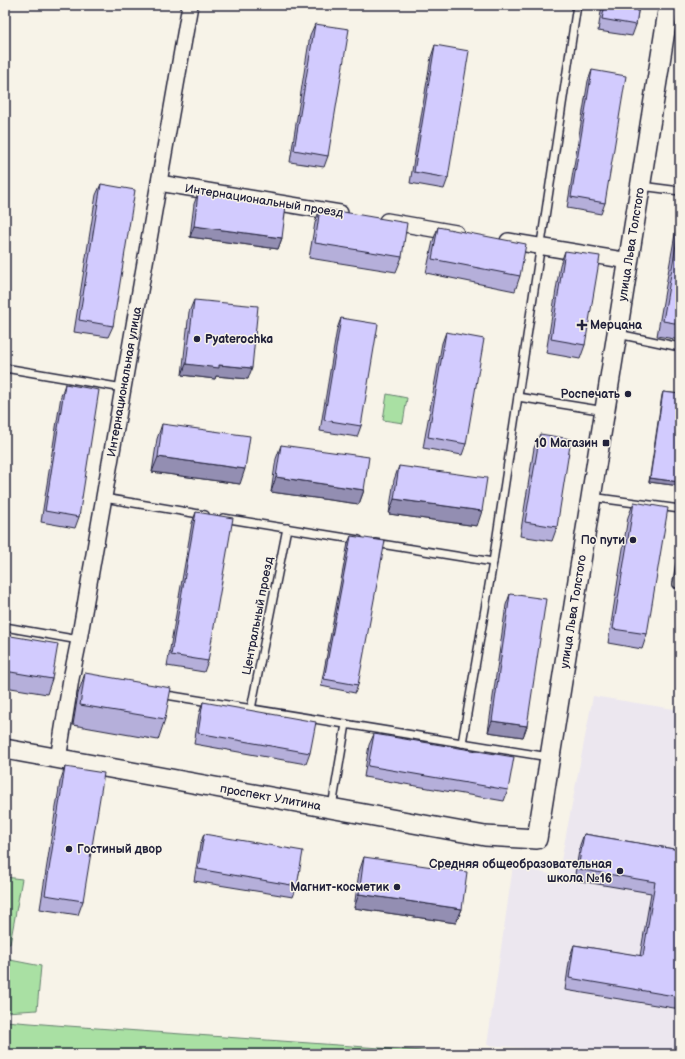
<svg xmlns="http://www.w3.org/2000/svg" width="685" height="1059" viewBox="0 0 685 1059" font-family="'Balsamiq Sans',sans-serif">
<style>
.built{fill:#ece7ef}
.green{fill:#a9e0a3;stroke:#66816f}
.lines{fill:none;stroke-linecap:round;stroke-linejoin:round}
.service-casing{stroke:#22223b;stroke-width:10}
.minor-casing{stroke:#22223b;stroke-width:18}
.tertiary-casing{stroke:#22223b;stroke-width:22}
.service{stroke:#f7f3e8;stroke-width:7}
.minor{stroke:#f7f3e8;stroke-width:15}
.tertiary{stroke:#f7f3e8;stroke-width:19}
.wall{fill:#b5afda;stroke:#22223b}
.shaded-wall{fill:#938eb2;stroke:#22223b}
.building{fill:#d2cbfe;stroke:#22223b}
.poi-dot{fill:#22223b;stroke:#f7f3e8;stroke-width:1.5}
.labels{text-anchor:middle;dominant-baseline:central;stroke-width:3;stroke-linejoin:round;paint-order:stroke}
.street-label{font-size:12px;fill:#22223b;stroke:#f7f3e8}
.poi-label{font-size:12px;font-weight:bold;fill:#22223b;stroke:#f7f3e8;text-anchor:end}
</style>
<rect width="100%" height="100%" fill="#f7f3e8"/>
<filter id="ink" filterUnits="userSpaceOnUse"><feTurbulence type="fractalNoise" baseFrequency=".025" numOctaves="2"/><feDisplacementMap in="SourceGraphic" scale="8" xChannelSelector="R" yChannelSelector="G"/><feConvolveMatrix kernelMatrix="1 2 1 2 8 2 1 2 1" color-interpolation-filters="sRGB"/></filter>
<g filter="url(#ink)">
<polygon class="built" points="593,696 680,710 680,1054 601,1054 487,1045 513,866 558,876"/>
<g class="green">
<polygon points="387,394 407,398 403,423 383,420"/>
<polygon points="5,877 22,879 10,944 5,943"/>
<polygon points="5,959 41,966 37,1010 5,1012"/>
<polygon points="5,1021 68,1026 465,1054 5,1054"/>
</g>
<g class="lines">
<g class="service-casing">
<g id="service">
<polyline points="641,186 680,191"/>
<polyline points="618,334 680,347"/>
<polyline points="5,368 123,388"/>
<polyline points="518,397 605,411"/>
<polyline points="591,497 680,509"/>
<polyline points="104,498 205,515"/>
<polyline points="223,518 359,540"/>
<polyline points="375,543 493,562"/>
<polyline points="680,565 677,584 680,585"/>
<polyline points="5,627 79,640"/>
<polyline points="160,694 462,743 493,562 577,5"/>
<polyline points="251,709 287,528"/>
<polyline points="462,743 549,757"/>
<polyline points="332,807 346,724"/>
</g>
</g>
<g class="minor-casing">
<g id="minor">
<polyline points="159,183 340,213"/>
<polyline points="387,221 456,233"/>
<polyline points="508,241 629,261"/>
<path id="s1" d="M58 759 71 679 79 640 190 5"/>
</g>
</g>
<g class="tertiary-casing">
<g id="tertiary">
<path id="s2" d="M5 749 485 836 537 839 669 5"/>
</g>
</g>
<use href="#service" class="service"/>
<use href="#minor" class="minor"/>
<use href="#tertiary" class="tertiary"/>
</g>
<g class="wall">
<polygon points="602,5 639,5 636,25 632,36 598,31"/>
<polygon points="315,24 328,156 324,167 290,162 310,35"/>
<polygon points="435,45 448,178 444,189 410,183 431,57"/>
<polygon points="592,70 605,203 601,214 567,208 588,81"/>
<polygon points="101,184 113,326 108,337 74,332 96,195"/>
<polygon points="198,193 282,238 278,249 190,237 194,204"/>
<polygon points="680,206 680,340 657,336"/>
<polygon points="320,208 402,257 396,272 309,258 315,223"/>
<polygon points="438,227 520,276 515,291 426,273 433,241"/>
<polygon points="565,251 585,345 580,359 546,353 560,265"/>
<polygon points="194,300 248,379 216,376 215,379 182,375 189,312"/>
<polygon points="341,318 361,426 357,437 320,431 337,329"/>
<polygon points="446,332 466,444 462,455 423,448 442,343"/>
<polygon points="65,384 79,517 75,528 41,522 61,396"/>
<polygon points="663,392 680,394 680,486 649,482 662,395"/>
<polygon points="162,424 240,484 152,472 157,439"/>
<polygon points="540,434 557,527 552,541 520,536 534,448"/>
<polygon points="281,445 364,490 359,504 271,492 276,459"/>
<polygon points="399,466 477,526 389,514 394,480"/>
<polygon points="634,502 647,634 642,649 608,643 628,517"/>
<polygon points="196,512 208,661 204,672 167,666 192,523"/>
<polygon points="351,536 358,685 355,693 321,686 348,543"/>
<polygon points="510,594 527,726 523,737 488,732 506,605"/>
<polygon points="5,635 52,679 47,694 5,687"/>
<polygon points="85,673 165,719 158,740 73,725 78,694"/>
<polygon points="203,702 310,753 306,764 194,744 199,714"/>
<polygon points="374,734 508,790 504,801 364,777 369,745"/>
<polygon points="65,767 83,901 78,915 40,909 60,782"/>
<polygon points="204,834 297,886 293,897 194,881 200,845"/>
<polygon points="584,834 680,850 680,1009 565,990 570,956 574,945 640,956 651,893 574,880 580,845"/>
<polygon points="364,857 462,909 456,923 354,908 359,872"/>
</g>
<g class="shaded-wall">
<polygon points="194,226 282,238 278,249 190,237"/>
<polygon points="186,364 219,365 252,368 248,379 216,376 215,379 182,375"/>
<polygon points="158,457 245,469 240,484 152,472"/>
<polygon points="276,477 364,490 359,504 271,492"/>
<polygon points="650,478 680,482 680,486 649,482"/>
<polygon points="394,499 482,511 477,526 389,514"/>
<polygon points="492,721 527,726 523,737 488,732"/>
<polygon points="359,894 462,909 456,923 354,908"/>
</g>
<g class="building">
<polygon points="605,5 639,5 636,25 602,19"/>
<polygon points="315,24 349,29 328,156 294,150"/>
<polygon points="435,45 469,51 448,178 414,172"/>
<polygon points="592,70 626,76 605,203 571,197"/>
<polygon points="101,184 135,190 113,326 79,320"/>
<polygon points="198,193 286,205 282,238 194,226"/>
<polygon points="320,208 407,223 402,257 315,243"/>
<polygon points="680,221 680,324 663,321"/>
<polygon points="438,227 526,244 520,276 432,259"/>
<polygon points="565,251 600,256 585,345 551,339"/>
<polygon points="194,300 258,306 252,368 219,365 219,368 186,364"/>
<polygon points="341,318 378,324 361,426 324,420"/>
<polygon points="446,332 484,339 466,444 428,437"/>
<polygon points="65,384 99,390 79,517 45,511"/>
<polygon points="663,392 680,394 680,482 650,478"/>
<polygon points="162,424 250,436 245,469 158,457"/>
<polygon points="540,434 571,439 557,527 525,522"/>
<polygon points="281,445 369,457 364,490 276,477"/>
<polygon points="399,466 487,478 482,511 394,499"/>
<polygon points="634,502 668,508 647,634 613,629"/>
<polygon points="196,512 233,518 208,661 171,655"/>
<polygon points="351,536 385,541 358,685 324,679"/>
<polygon points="510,594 546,599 527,726 492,721"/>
<polygon points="5,635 58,644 52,679 5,671"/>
<polygon points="85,673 171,688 165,719 80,705"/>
<polygon points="203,702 316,722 310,753 198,733"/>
<polygon points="374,734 514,757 508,790 368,766"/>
<polygon points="65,767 104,773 83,901 45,895"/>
<polygon points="204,834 303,851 297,886 198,869"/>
<polygon points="584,834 680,850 680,997 569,978 574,945 643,956 655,882 578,869"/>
<polygon points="364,857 467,872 462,909 359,894"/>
</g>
</g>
<g class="poi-dot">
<path d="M580 319h4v4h4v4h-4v4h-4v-4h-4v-4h4z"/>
<circle cx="197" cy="339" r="4"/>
<circle cx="628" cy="394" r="4"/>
<rect x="602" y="439" width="8" height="8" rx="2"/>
<circle cx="633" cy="540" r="4"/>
<circle cx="69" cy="849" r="4"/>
<circle cx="620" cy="871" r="4"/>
<circle cx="397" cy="887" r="4"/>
</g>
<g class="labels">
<g class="street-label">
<text transform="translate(264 201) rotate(9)">Интернациональный проезд</text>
<text stroke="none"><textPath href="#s2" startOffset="1142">улица Льва Толстого</textPath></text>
<text stroke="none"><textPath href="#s1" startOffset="383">Интернациональная улица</textPath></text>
<text stroke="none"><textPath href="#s2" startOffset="770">улица Льва Толстого</textPath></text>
<text transform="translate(258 616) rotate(-79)">Центральный проезд</text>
<text stroke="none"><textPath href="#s2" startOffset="270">проспект Улитина</textPath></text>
</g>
<g class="poi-label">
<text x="590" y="325" text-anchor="start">Мерцана</text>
<text x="205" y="339" text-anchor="start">Pyaterochka</text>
<text x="620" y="394">Роспечать</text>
<text x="598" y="443">10 Магазин</text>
<text x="625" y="540">По пути</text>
<text x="77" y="849" text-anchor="start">Гостиный двор</text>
<text x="612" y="864">Средняя общеобразовательная<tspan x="612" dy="14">школа №16</tspan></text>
<text x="389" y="887">Магнит-косметик</text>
</g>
</g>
<rect width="685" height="1059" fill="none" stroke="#f7f3e8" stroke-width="20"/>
<rect x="10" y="10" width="665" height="1039" fill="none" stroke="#22223b" stroke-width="1.5" filter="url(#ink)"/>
</svg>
